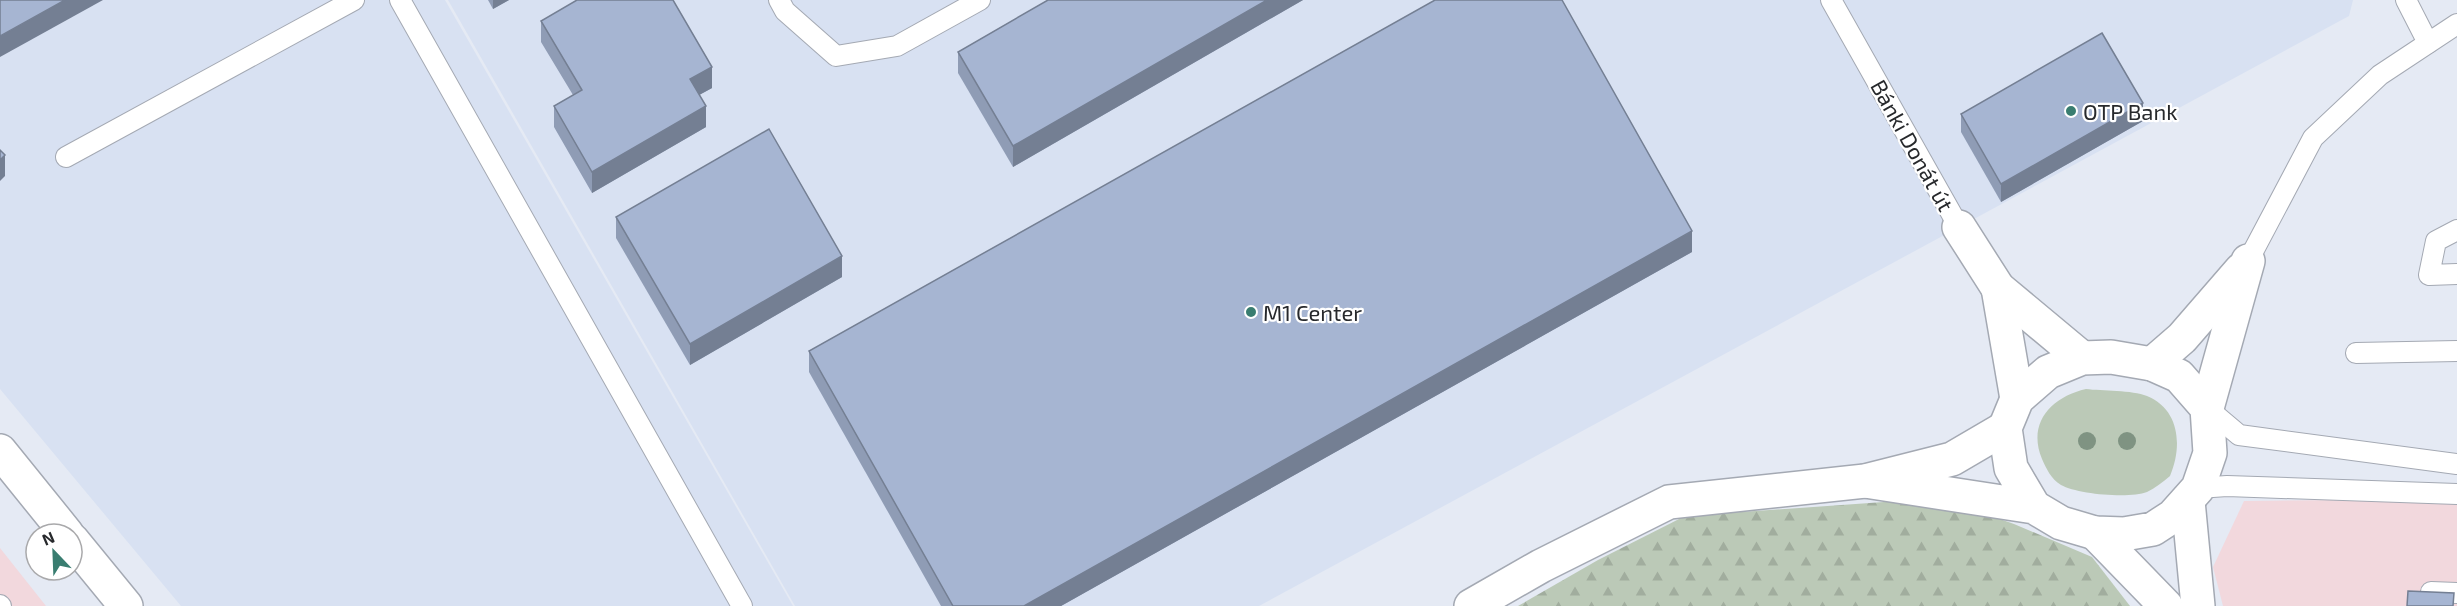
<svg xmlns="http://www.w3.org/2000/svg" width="2457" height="606" viewBox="0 0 2457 606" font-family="'Exo 2',sans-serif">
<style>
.commercial{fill:#f2d8dd}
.built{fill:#d8e1f2}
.grass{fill:#bbc9b7}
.forest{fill:url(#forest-firs)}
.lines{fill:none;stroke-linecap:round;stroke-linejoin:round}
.lane-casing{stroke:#a4a9b3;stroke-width:22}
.street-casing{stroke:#a4a9b3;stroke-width:36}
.lane{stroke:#fff;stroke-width:20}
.street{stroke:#fff;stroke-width:33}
.tree{fill:#7f9382}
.wall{fill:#8f9cb5}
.shaded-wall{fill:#747f93}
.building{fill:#a6b5d2;stroke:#747f93;stroke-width:1.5}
.poi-dot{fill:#397d70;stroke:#fff;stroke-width:2}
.labels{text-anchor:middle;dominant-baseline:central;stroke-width:4.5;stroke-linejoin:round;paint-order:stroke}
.poi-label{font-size:22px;fill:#27292c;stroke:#fff;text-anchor:start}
.street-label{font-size:22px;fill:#27292c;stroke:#fff}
</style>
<defs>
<pattern id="forest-firs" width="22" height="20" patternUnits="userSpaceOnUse" patternTransform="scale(1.5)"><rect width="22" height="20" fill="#bbc9b7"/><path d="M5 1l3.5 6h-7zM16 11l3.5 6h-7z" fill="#a1ad9e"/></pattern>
</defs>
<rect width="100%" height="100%" fill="#e5eaf4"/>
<g class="commercial">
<polygon points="2457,499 2457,606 2223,606 2213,567 2244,501"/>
<polygon points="0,548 46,606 0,606"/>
</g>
<g class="built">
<polygon points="0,0 445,0 793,606 181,606 0,389"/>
<polygon points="448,0 2353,0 2349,16 1259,606 795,606"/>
</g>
<path class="grass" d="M2086 389C2102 391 2132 390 2147 396 2181 410 2182 448 2170 476 2163 482 2155 488 2147 492 2129 499 2077 494 2061 485 2051 479 2046 468 2042 459 2027 423 2051 397 2086 389Z"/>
<polygon class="forest" points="1940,498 2014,524 2092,557 2130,606 1518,606 1598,560 1685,516"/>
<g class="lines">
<g class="lane-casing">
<g id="lane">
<polyline points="400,0 742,606"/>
<polyline points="779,0 785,11 836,56 897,46 980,0"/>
<polyline points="1831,0 1959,227"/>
<polyline points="2406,0 2428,43"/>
<polyline points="66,157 354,0"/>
<polyline points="2457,230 2436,241 2429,275 2457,274"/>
<polyline points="2248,261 2313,138 2380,75 2457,24"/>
<polyline points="2356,353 2457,351"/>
<polyline points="2207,408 2239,435 2457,464"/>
<polyline points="2198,488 2227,486 2457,494"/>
<polyline points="0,605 1,606"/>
<polyline points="2430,606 2431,592 2457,593"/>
</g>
</g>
<g class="street-casing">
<g id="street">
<polyline points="1959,227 1998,288 2082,358"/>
<polyline points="1998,288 2017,399"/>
<polyline points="2152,364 2182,338 2241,270"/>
<polyline points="2207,408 2248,261"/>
<polyline points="0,451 67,534"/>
<polyline points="1865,481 2034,507 2061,523 2095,533 2124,534 2153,529 2173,516 2198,488 2210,453 2207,408 2179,376 2152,364 2111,357 2082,358 2048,372 2017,399 2005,428 2011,468 2034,507"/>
<polyline points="2188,501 2198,606"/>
<polyline points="2095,533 2166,606"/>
<polyline points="72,540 126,606"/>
<polyline points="1471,606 1541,566 1669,502 1865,481 1952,459 2005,428"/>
</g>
</g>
<use href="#lane" class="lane"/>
<use href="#street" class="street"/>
</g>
<g class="tree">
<circle cx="2087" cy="441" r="9"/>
<circle cx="2127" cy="441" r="9"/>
</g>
<g class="wall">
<polygon points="488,0 509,0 493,9"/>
<polygon points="1048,0 1303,0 1013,167 958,73 958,52"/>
<polygon points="541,21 712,88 699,95 706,127 592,193 554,127 554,106 573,95 541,42"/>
<polygon points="1961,114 2143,121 2001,202 1961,132"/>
<polygon points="616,217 842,277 690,365 616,238"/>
<polygon points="1692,252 1061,606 941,606 809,372 809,351"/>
</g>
<g class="shaded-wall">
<polygon points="65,0 103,0 0,57 0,36"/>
<polygon points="493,0 509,0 493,9"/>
<polygon points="1267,0 1303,0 1013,167 1013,146"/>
<polygon points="712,67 712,88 690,100 690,79"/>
<polygon points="2143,103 2143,121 2001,202 2001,184"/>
<polygon points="706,106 706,127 592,193 592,172"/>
<polygon points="5,155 5,176 0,181 0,160"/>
<polygon points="1692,231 1692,252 1061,606 1024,606"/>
<polygon points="842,256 842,277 690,365 690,344"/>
</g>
<g class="building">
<polygon points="0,0 65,0 0,36"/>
<polygon points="577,0 673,0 712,67 690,79 706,106 592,172 554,106 582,90 541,21"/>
<polygon points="1048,0 1267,0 1013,146 958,52"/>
<polygon points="1435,0 1562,0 1692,231 1024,606 953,606 809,351"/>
<polygon points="2102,33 2143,103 2001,184 1961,114"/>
<polygon points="769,129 842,256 690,344 616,217"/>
<polygon points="0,150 5,155 0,160"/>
<polygon points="2408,591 2454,593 2453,606 2407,606"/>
</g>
<g class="poi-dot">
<circle cx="2071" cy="111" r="6"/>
<circle cx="1251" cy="312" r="6"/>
</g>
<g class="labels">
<g class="poi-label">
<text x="2083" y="111">OTP Bank</text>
<text x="1263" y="312">M1 Center</text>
</g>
<g class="street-label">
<text transform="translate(1913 145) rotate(61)">Bánki Donát út</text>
</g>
</g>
<g transform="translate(54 552) rotate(337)"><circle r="28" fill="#ffffff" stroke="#a9a9ab" stroke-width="1.5"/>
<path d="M0-4.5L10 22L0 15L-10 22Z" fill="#397d70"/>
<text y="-9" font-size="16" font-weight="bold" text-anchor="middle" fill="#27292c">N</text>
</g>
</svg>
